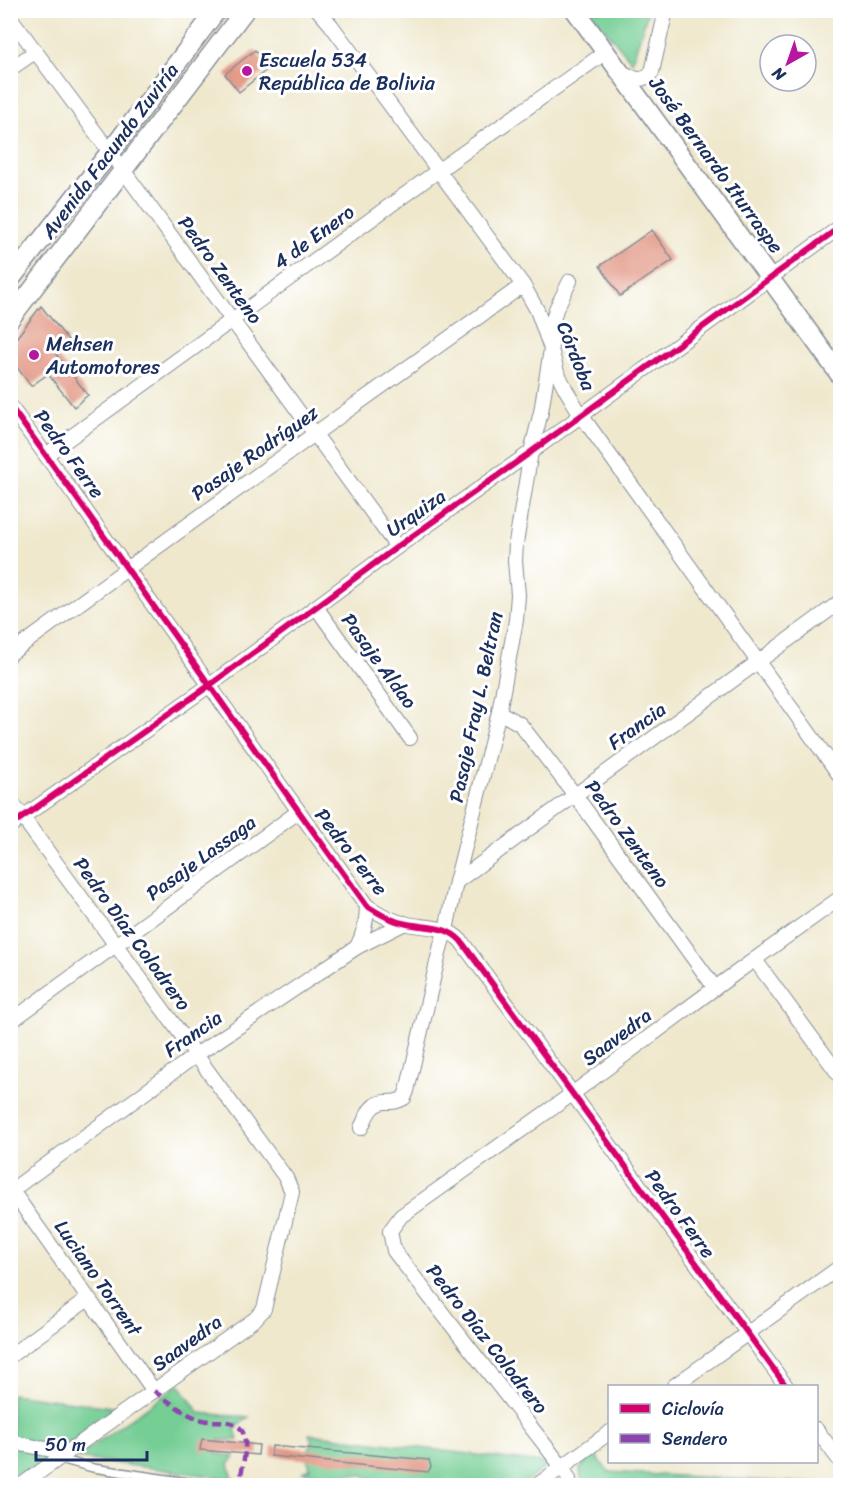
<svg xmlns="http://www.w3.org/2000/svg" width="851" height="1496" viewBox="0 0 851 1496" font-family="Sriracha,sans-serif">
<style>
.green{fill:#75ce94;stroke:#487e79;stroke-width:1.5}
.building{fill:#e08d79}
.lines{fill:none;stroke-linecap:round;stroke-linejoin:round}
.lane-casing{stroke:#858c96;stroke-width:10}
.street-casing{stroke:#858c96;stroke-width:16}
.secondary-casing{stroke:#858c96;stroke-width:21}
.lane{stroke:#fff;stroke-width:7}
.street{stroke:#fff;stroke-width:14}
.secondary{stroke:#fff;stroke-width:18}
.quiet{stroke:#8e44ad;stroke-width:4.5;stroke-dasharray:9 4.5;stroke-linecap:butt}
.cycleway-casing{stroke:#fff;stroke-width:10}
.cycleway{stroke:#d6006c;stroke-width:6}
.poi-dot{fill:#b5179e;stroke:#fff;stroke-width:2}
.labels{text-anchor:middle;dominant-baseline:central;stroke-width:6;stroke-linejoin:round;paint-order:stroke}
.poi-label{font-size:20px;fill:#1b2f5e;stroke:#fff;text-anchor:start}
.street-label{font-size:20px;fill:#1b2f5e;stroke:#fff}
</style>
<rect width="100%" height="100%" fill="#fff"/>
<filter id="ink" filterUnits="userSpaceOnUse"><feTurbulence type="fractalNoise" baseFrequency=".0167" numOctaves="2"/><feDisplacementMap in="SourceGraphic" scale="12" xChannelSelector="R" yChannelSelector="G"/><feConvolveMatrix kernelMatrix="1 2 1 2 8 2 1 2 1" color-interpolation-filters="sRGB"/></filter>
<filter id="wash" filterUnits="userSpaceOnUse"><feTurbulence type="fractalNoise" baseFrequency=".008" numOctaves="4" result="noise"/><feDisplacementMap in="SourceGraphic" scale="24" xChannelSelector="R" yChannelSelector="G"/><feGaussianBlur stdDeviation="1.35" result="paint"/><feColorMatrix in="noise" values="0 0 0 0 0 0 0 0 0 0 0 0 0 0 0 0 0 1.4 0 .05"/><feComposite in="paint" operator="in"/></filter>
<g filter="url(#wash)">
<rect width="100%" height="100%" fill="#efe8cd"/>
<g class="green">
<polygon points="590,11 648,11 632,62"/>
<polygon points="179,1384 199,1413 249,1417 243,1421 235,1430 238,1440 218,1440 216,1453 235,1457 229,1464 233,1479 76,1458"/>
<polygon points="11,1394 119,1408 11,1485"/>
<path d="M309 1434 550 1464 520 1486 384 1485 363 1475 303 1472 310 1468C307 1459 307 1450 313 1442Z"/>
<polygon points="593,1451 608,1472 840,1485 582,1485 580,1469"/>
</g>
<g id="blocks">
<g class="building">
<polygon points="255,50 269,68 239,92 225,74"/>
<polygon points="652,230 673,260 620,296 600,266"/>
<polygon points="41,306 68,340 55,353 88,395 74,407 48,374 31,386 10,358 10,346"/>
<polygon points="202,1439 259,1445 258,1455 200,1450"/>
<polygon points="272,1446 429,1460 431,1467 428,1472 271,1456"/>
</g>
</g>
</g>
<g filter="url(#ink)">
<use href="#blocks" fill-opacity="0" stroke="#858c96" stroke-width="1.5"/>
<g class="lines">
<g class="lane-casing">
<polyline id="lane" points="60,1459 93,1468 208,1485"/>
</g>
<g class="street-casing">
<g id="street">
<polyline points="318,10 331,25 523,285 537,310 551,349 557,372 566,390 581,415 840,776"/>
<polyline points="10,17 110,152 397,547"/>
<polyline points="10,69 35,52"/>
<path d="M620 71C633 77 640 85 652 72L666 10"/>
<path d="M10 406C131 571 246 740 367 906 380 914 391 921 407 924 427 928 446 925 461 941L786 1386"/>
<polyline points="46,455 439,170 606,52"/>
<polyline points="316,607 410,738"/>
<path d="M10 654C180 529 352 408 523 285"/>
<polyline points="499,712 520,724 575,795 715,988"/>
<polyline points="10,800 286,1178 292,1192 264,1309 255,1319 20,1486"/>
<polyline points="10,826 210,685 397,547 531,452 840,227"/>
<polyline points="456,882 840,602"/>
<path d="M357 947C364 933 367 921 367 906"/>
<polyline points="755,960 840,1076"/>
<polyline points="10,1022 298,812"/>
<path d="M361 1128C367 1116 370 1103 385 1102 393 1102 397 1102 404 1098L407 1091 441 945 446 930 456 882 499 712 516 620 518 595 515 561 516 543 531 452 541 412 551 349V328L556 309 570 281"/>
<polyline points="10,1188 154,1391"/>
<polyline points="12,1190 196,1055 357,947 405,923"/>
<polyline points="10,1356 88,1299"/>
<polyline points="674,1386 840,1267"/>
<polyline points="816,1429 840,1461"/>
<polyline points="10,1442 67,1453"/>
<polyline points="536,1486 610,1432"/>
<polyline points="568,1486 569,1479 562,1467 394,1251 390,1231 401,1216 572,1094 715,988 840,898"/>
</g>
</g>
<g class="secondary-casing">
<g id="secondary">
<polyline points="575,10 840,375"/>
<polyline points="10,280 110,152 217,10"/>
<polyline points="10,319 245,10"/>
</g>
</g>
<use href="#lane" class="lane"/>
<use href="#street" class="street"/>
<use href="#secondary" class="secondary"/>
<path class="quiet" d="M154 1391C168 1401 187 1416 203 1420 213 1423 225 1419 235 1424 254 1433 241 1469 239 1486"/>
<g class="cycleway-casing">
<g id="cycleway">
<path d="M10 406C131 571 246 740 367 906 380 914 391 921 407 924 427 928 446 925 461 941L786 1386"/>
<polyline points="10,826 210,685 397,547 531,452 840,227"/>
</g>
</g>
<use href="#cycleway" class="cycleway"/>
</g>
</g>
<g class="poi-dot">
<circle cx="247" cy="71" r="6"/>
<circle cx="34" cy="355" r="6"/>
</g>
<g class="labels">
<g class="poi-label">
<text x="259" y="60">Escuela 534<tspan x="259" dy="23">República de Bolivia</tspan></text>
<text x="46" y="344">Mehsen<tspan x="46" dy="23">Automotores</tspan></text>
</g>
<g class="street-label">
<text transform="translate(110 151) rotate(-53)">Avenida Facundo Zuviría</text>
<text transform="translate(716 165) rotate(54)">José Bernardo Iturraspe</text>
<text transform="translate(314 237) rotate(-36)">4 de Enero</text>
<text transform="translate(220 270) rotate(54)">Pedro Zenteno</text>
<text transform="translate(576 356) rotate(68)">Córdoba</text>
<text transform="translate(255 453) rotate(-35)">Pasaje Rodríguez</text>
<text transform="translate(69 454) rotate(54)">Pedro Ferre</text>
<text transform="translate(416 513) rotate(-35)">Urquiza</text>
<text transform="translate(379 661) rotate(54)">Pasaje Aldao</text>
<text transform="translate(476 707) rotate(-78)">Pasaje Fray L. Beltran</text>
<text transform="translate(637 726) rotate(-36)">Francia</text>
<text transform="translate(627 834) rotate(54)">Pedro Zenteno</text>
<text transform="translate(351 852) rotate(52)">Pedro Ferre</text>
<text transform="translate(201 858) rotate(-36)">Pasaje Lassaga</text>
<text transform="translate(132 934) rotate(54)">Pedro Díaz Colodrero</text>
<text transform="translate(193 1034) rotate(-35)">Francia</text>
<text transform="translate(617 1037) rotate(-37)">Saavedra</text>
<text transform="translate(680 1214) rotate(54)">Pedro Ferre</text>
<text transform="translate(98 1278) rotate(55)">Luciano Torrent</text>
<text transform="translate(487 1339) rotate(52)">Pedro Díaz Colodrero</text>
<text transform="translate(187 1343) rotate(-36)">Saavedra</text>
</g>
</g>
<rect width="851" height="1496" fill="none" stroke="#fff" stroke-width="36"/>
<rect x="608" y="1385" width="210" height="78" fill="#ffffff" stroke="#a4acbf" stroke-width="1.5"/>
<rect x="620" y="1404" width="30" height="9" fill="#d6006c" stroke="#a4acbf" stroke-width="1.5"/>
<text x="662" y="1415" font-size="18" fill="#1b2f5e">Ciclovía</text>
<rect x="620" y="1434" width="30" height="9" fill="#8e44ad" stroke="#a4acbf" stroke-width="1.5"/>
<text x="662" y="1445" font-size="18" fill="#1b2f5e">Sendero</text>
<g transform="translate(788 63) rotate(220)"><circle r="28" fill="#ffffff" stroke="#a4acbf" stroke-width="1.5"/>
<path d="M0-4.5L10 22L0 15L-10 22Z" fill="#b5179e"/>
<text y="-9" font-size="16" font-weight="bold" text-anchor="middle" fill="#1b2f5e">N</text>
</g>
<path d="M36 1451v9h111v-9" fill="none" stroke="#1b2f5e" stroke-width="3"/>
<text x="45" y="1451" font-size="18" fill="#1b2f5e" stroke="#ffffff" stroke-width="4.5" paint-order="stroke">50 m</text>
</svg>
